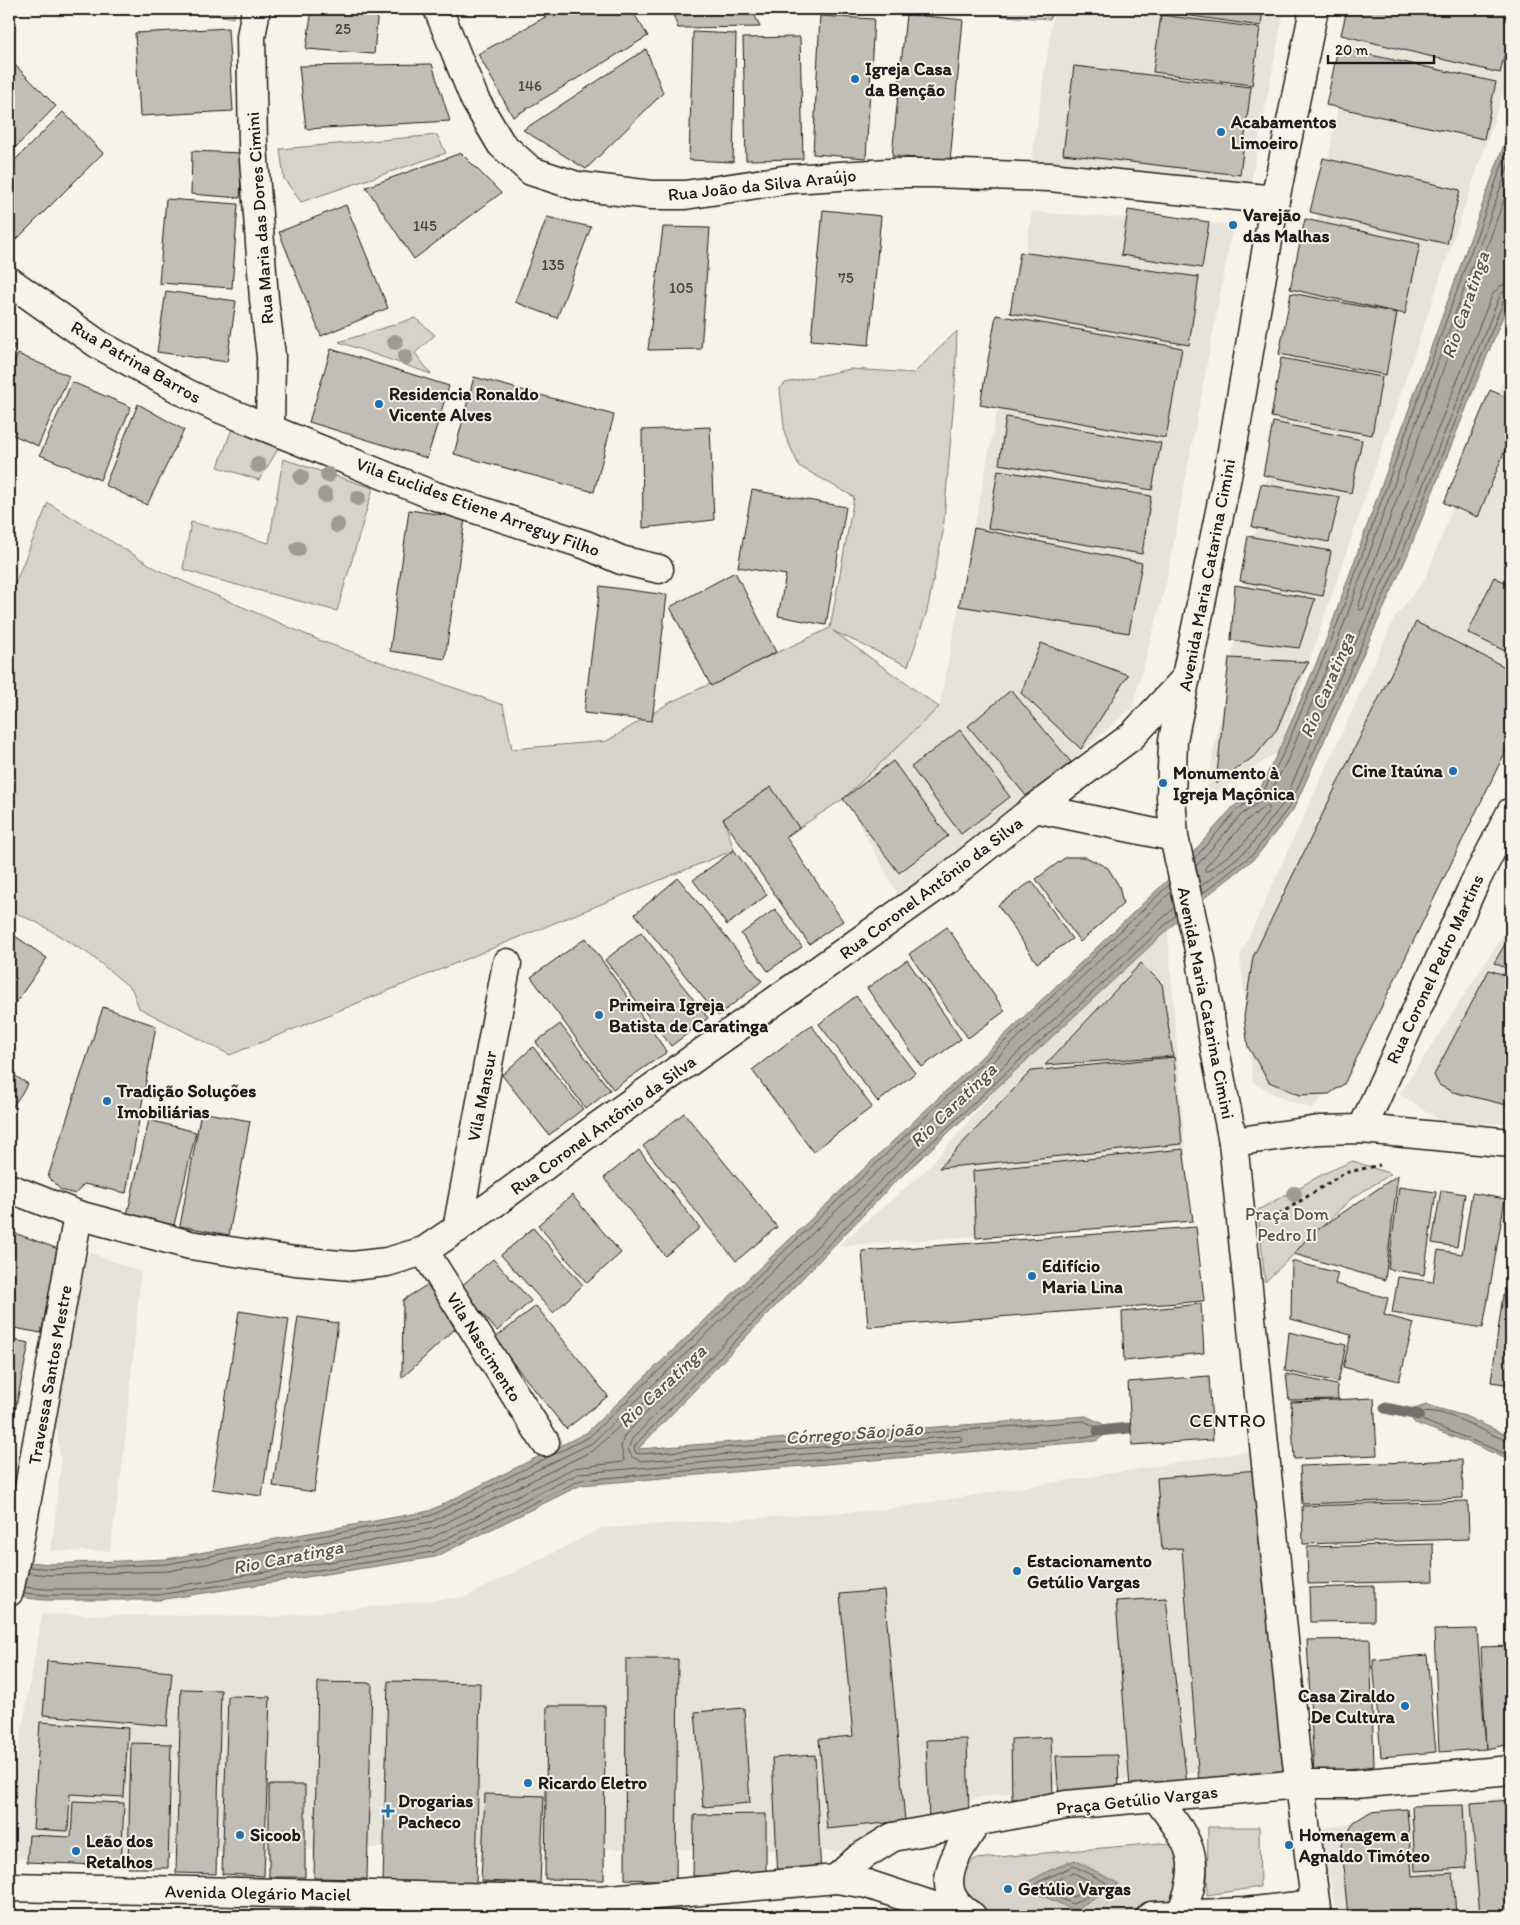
<svg xmlns="http://www.w3.org/2000/svg" width="1520" height="1925" viewBox="0 0 1520 1925" font-family="Itim,sans-serif">
<style>
.built{fill:#e6e3d9}
.green{fill:#d7d3cb;stroke:#7a7874}
.water{fill:#aca9a2;stroke:#72716c}
.lines{fill:none;stroke-linecap:round;stroke-linejoin:round}
.shore{stroke:#565452;stroke-width:1}
.stream{stroke:#72716c;stroke-width:11}
.building{fill:#c0beb5;stroke:#1c1c1c}
.minor-casing{stroke:#1c1c1c;stroke-width:31}
.major-casing{stroke:#1c1c1c;stroke-width:31}
.path{stroke:#1c1c1c;stroke-width:3;stroke-dasharray:4 4;stroke-linecap:butt}
.minor{stroke:#f7f3e8;stroke-width:28}
.major{stroke:#f7f3e8;stroke-width:28}
.tree{fill:#9d9b95}
.poi-dot{fill:#1f6fb2;stroke:#f7f3e8;stroke-width:2}
.labels{text-anchor:middle;dominant-baseline:central;stroke-width:4;stroke-linejoin:round;paint-order:stroke}
.number-label{font-size:15px;fill:#454442}
.poi-label{font-size:18px;font-weight:bold;fill:#1c1c1c;stroke:#f7f3e8;text-anchor:start}
.street-label{font-size:18px;fill:#1c1c1c;stroke:#f7f3e8}
.park-label{font-size:18px;fill:#545351;stroke:#f7f3e8}
.water-label{font-size:19px;font-style:italic;fill:#565452;stroke:#f7f3e8}
.neighbourhood-label{font-size:19px;letter-spacing:1px;fill:#1c1c1c;stroke:#f7f3e8}
</style>
<rect width="100%" height="100%" fill="#f7f3e8"/>
<filter id="ink" filterUnits="userSpaceOnUse"><feTurbulence type="fractalNoise" baseFrequency=".02" numOctaves="2"/><feDisplacementMap in="SourceGraphic" scale="10" xChannelSelector="R" yChannelSelector="G"/><feConvolveMatrix kernelMatrix="1 2 1 2 8 2 1 2 1" color-interpolation-filters="sRGB"/></filter>
<g filter="url(#ink)">
<g class="built">
<polygon points="1054,9 1284,9 1251,183 1186,180 1031,164"/>
<polygon points="1357,9 1511,9 1511,71 1278,752 1204,801"/>
<polygon points="1032,212 1233,225 1166,584 1132,708 963,855 899,897 843,794 939,707 1010,345"/>
<polygon points="1511,360 1511,734 1449,858 1323,1095 1313,1109 1287,1100 1253,1083 1240,956 1395,617 1425,579"/>
<polygon points="1165,897 1191,1220 838,1246 926,1170"/>
<polygon points="1511,923 1511,1123 1446,1124 1400,1094"/>
<polygon points="89,1252 141,1272 123,1461 110,1551 51,1551 61,1466 54,1404"/>
<polygon points="1257,1450 1202,1772 1056,1786 975,1798 846,1851 407,1847 9,1859 9,1806 42,1614 272,1617 466,1597 602,1528 882,1510"/>
<polygon points="1511,1796 1511,1916 1337,1916 1320,1829"/>
</g>
<g class="green">
<polygon points="189,9 236,9 233,18"/>
<polygon points="995,9 1051,9 1050,19 1002,16"/>
<polygon points="437,135 446,153 301,202 284,179 280,149"/>
<polygon points="415,318 435,335 415,353 431,374 339,342"/>
<polygon points="957,331 955,386 943,532 927,611 908,666 833,631 939,707 843,799 799,828 770,787 724,819 734,850 230,1055 139,1008 132,989 89,954 38,923 9,910 9,598 48,503 162,572 321,641 503,705 512,749 607,741 671,702 830,628 854,497 799,466 785,435 780,389 785,383 850,369 914,373"/>
<polygon points="238,412 287,435 259,480 218,467"/>
<polygon points="283,459 373,488 337,611 207,577 183,569 191,522 269,543"/>
<polygon points="1353,1161 1391,1174 1352,1198 1265,1282 1258,1210 1325,1173"/>
<polygon points="1208,1827 1259,1827 1260,1887 1207,1895"/>
<polygon points="1160,1843 1180,1846 1179,1897 1164,1909 1130,1914 1074,1916 975,1916 956,1896 961,1873 975,1859"/>
</g>
<g class="water">
<polygon points="1511,125 1511,296 1405,561 1293,810 1256,857 1188,911 894,1183 638,1449 1086,1416 1113,1429 1096,1441 581,1485 435,1557 159,1600 44,1600 9,1596 9,1560 50,1564 167,1559 429,1511 586,1433 1175,873 1233,807 1261,787 1278,752 1325,643"/>
<polygon points="1426,1405 1465,1416 1511,1437 1511,1461 1473,1444 1415,1423 1406,1412"/>
<polygon points="1075,1860 1119,1884 1074,1910 1021,1886 1050,1870"/>
</g>
<g class="lines">
<g class="shore">
<polyline points="1511,180 1358,607 1360,610 1363,609 1387,554 1492,295 1500,286 1511,283"/>
<polygon points="1266,806 1269,807 1269,810 1243,844 1208,871 1205,871 1205,868 1246,821"/>
<polyline points="1194,859 1236,811 1264,790 1283,754 1330,644 1511,140"/>
<polyline points="1196,866 1241,815 1269,795 1289,757 1336,646 1511,158"/>
<polyline points="1200,887 1248,849 1283,804 1394,557 1499,298 1503,292 1511,290"/>
<polyline points="1202,894 1253,854 1289,807 1400,559 1504,300 1507,297 1511,297"/>
<polygon points="697,1353 701,1353 701,1357 624,1436 621,1447 624,1460 623,1462 574,1468 429,1539 322,1556 320,1554 322,1551 435,1528 594,1450"/>
<path d="M1511 1441C1489 1438 1437 1400 1417 1415L1419 1419 1511 1456"/>
<polyline points="29,1567 51,1569 167,1564 430,1516 589,1437 1169,885"/>
<polyline points="28,1573 51,1575 168,1571 431,1522 592,1443 1171,892"/>
<polyline points="25,1587 45,1589 158,1589 431,1546 580,1473 961,1441 962,1438 959,1436 641,1461 632,1457 628,1449 632,1439 886,1175 1174,908"/>
<polyline points="24,1593 45,1595 158,1595 433,1552 581,1480 1095,1436 1100,1432 1100,1429 1084,1421 641,1454 636,1453 634,1448 636,1444 891,1180 1176,915"/>
<polygon points="1074,1866 1105,1882 1106,1886 1073,1904 1036,1887 1037,1883"/>
<polygon points="1074,1873 1092,1882 1093,1886 1073,1897 1050,1886 1051,1883"/>
</g>
<g class="stream">
<polyline points="1385,1408 1419,1415"/>
<polyline points="1098,1431 1129,1428"/>
</g>
</g>
<g class="building">
<polygon points="312,9 378,9 374,54 306,49"/>
<polygon points="560,9 631,9 648,36 513,117 478,54"/>
<polygon points="671,9 752,9 760,27 678,28"/>
<polygon points="1171,9 1263,9 1261,26 1170,13"/>
<polygon points="1347,9 1511,9 1511,28 1500,73 1341,35"/>
<polygon points="906,14 963,20 950,161 892,156"/>
<polygon points="1161,15 1260,28 1252,85 1153,72"/>
<polygon points="820,16 874,19 866,158 813,154"/>
<polygon points="228,28 233,111 140,116 135,33"/>
<polygon points="693,32 736,34 733,162 689,160"/>
<polygon points="800,37 803,159 746,160 743,38"/>
<polygon points="1338,48 1496,82 1484,139 1326,105"/>
<polygon points="646,49 663,93 586,169 523,130"/>
<polygon points="13,63 56,106 9,154 9,67"/>
<polygon points="432,64 450,121 306,129 299,66"/>
<polygon points="1074,66 1251,87 1240,175 1063,154"/>
<polygon points="63,112 103,153 14,242 9,237 9,166"/>
<polygon points="192,151 242,153 240,198 191,194"/>
<polygon points="461,153 501,193 414,259 366,187"/>
<polygon points="1323,158 1460,190 1447,244 1310,212"/>
<polygon points="166,199 238,204 232,288 159,283"/>
<polygon points="346,205 388,308 321,336 279,232"/>
<polygon points="823,210 881,216 869,345 811,340"/>
<polygon points="1128,210 1209,222 1202,268 1121,255"/>
<polygon points="547,217 591,227 557,318 515,302"/>
<polygon points="1305,219 1420,244 1405,314 1290,289"/>
<polygon points="663,227 710,228 701,349 648,350"/>
<polygon points="1020,252 1199,277 1189,345 1010,313"/>
<polygon points="166,291 236,301 227,362 157,352"/>
<polygon points="1291,293 1397,313 1386,375 1279,354"/>
<polygon points="996,315 1182,348 1166,438 980,405"/>
<polygon points="9,343 15,346 9,357"/>
<polygon points="331,349 449,386 427,458 309,422"/>
<polygon points="18,354 69,376 38,446 9,433 9,375"/>
<polygon points="1281,358 1382,377 1372,435 1271,417"/>
<polygon points="474,377 614,415 594,492 454,454"/>
<polygon points="72,382 131,407 100,480 40,455"/>
<polygon points="1490,390 1511,399 1511,435 1478,517 1444,503"/>
<polygon points="138,404 184,430 147,505 105,485"/>
<polygon points="1006,417 1161,443 1152,490 999,464"/>
<polygon points="1273,422 1362,440 1351,493 1263,475"/>
<polygon points="710,427 714,520 643,528 642,430"/>
<polygon points="998,470 1151,496 1142,554 988,528"/>
<polygon points="1261,484 1340,497 1329,542 1252,527"/>
<polygon points="752,490 846,507 826,625 778,616 786,575 738,567"/>
<polygon points="409,510 465,518 445,659 390,651"/>
<polygon points="974,528 1142,563 1129,633 959,606"/>
<polygon points="1248,536 1331,551 1323,596 1240,581"/>
<polygon points="735,572 776,652 711,686 670,607"/>
<polygon points="1494,577 1511,585 1511,654 1468,633"/>
<polygon points="1235,585 1315,599 1299,648 1231,640"/>
<polygon points="600,586 667,595 652,721 584,713"/>
<polygon points="1416,622 1511,670 1511,740 1344,1084 1329,1094 1300,1095 1269,1082 1248,1047 1244,1017 1253,957"/>
<polygon points="1041,643 1128,675 1081,749 1021,693"/>
<polygon points="1229,658 1309,662 1295,686 1277,729 1256,755 1216,784"/>
<polygon points="1011,690 1071,762 1028,798 968,726"/>
<polygon points="960,730 1010,797 961,834 911,767"/>
<polygon points="893,761 948,836 899,873 843,799"/>
<polygon points="771,787 799,828 786,837 843,921 809,944 723,819"/>
<polygon points="734,850 767,895 727,925 693,880"/>
<polygon points="1066,857 1086,857 1108,868 1119,886 1123,904 1080,942 1036,879"/>
<polygon points="678,878 762,981 718,1016 635,914"/>
<polygon points="1032,881 1072,939 1037,963 998,905"/>
<polygon points="775,909 802,947 768,971 741,934"/>
<polygon points="947,927 1005,1011 968,1038 909,954"/>
<polygon points="9,932 47,958 9,1012"/>
<polygon points="641,932 708,1018 671,1046 605,960"/>
<polygon points="1511,934 1511,970 1494,963"/>
<polygon points="586,938 667,1052 613,1089 531,977"/>
<polygon points="907,960 961,1039 922,1067 867,988"/>
<polygon points="1141,963 1162,984 1173,1056 1045,1065"/>
<polygon points="1489,970 1511,977 1511,1106 1453,1092 1439,1085 1434,1075"/>
<polygon points="856,996 915,1073 878,1102 819,1024"/>
<polygon points="103,1007 156,1026 126,1193 84,1184 75,1194 61,1190 48,1177"/>
<polygon points="560,1024 610,1090 586,1109 536,1042"/>
<polygon points="811,1025 872,1107 813,1152 752,1070"/>
<polygon points="533,1047 583,1109 549,1135 502,1075"/>
<polygon points="1174,1057 1182,1144 939,1168 1031,1071"/>
<polygon points="9,1072 28,1084 9,1112"/>
<polygon points="201,1112 250,1121 229,1235 180,1226"/>
<polygon points="684,1113 777,1227 736,1261 643,1146"/>
<polygon points="149,1120 196,1132 174,1225 127,1215"/>
<polygon points="1183,1149 1193,1221 976,1238 973,1171"/>
<polygon points="639,1150 700,1228 665,1256 604,1178"/>
<polygon points="1398,1175 1385,1280 1294,1254 1310,1235"/>
<polygon points="1399,1187 1436,1192 1424,1275 1388,1269"/>
<polygon points="1441,1190 1465,1194 1457,1247 1432,1243"/>
<polygon points="1472,1193 1505,1199 1483,1328 1392,1313 1398,1277 1433,1282 1438,1250 1462,1254"/>
<polygon points="572,1195 621,1253 587,1283 538,1225"/>
<polygon points="1196,1227 1204,1301 868,1327 862,1251"/>
<polygon points="533,1228 583,1285 553,1313 501,1255"/>
<polygon points="9,1231 61,1250 41,1333 9,1327"/>
<polygon points="493,1259 531,1301 497,1331 460,1287"/>
<polygon points="1292,1261 1338,1273 1335,1284 1388,1298 1384,1315 1414,1323 1399,1381 1343,1367 1351,1335 1291,1319"/>
<polygon points="430,1283 455,1329 402,1378 403,1300"/>
<polygon points="1503,1295 1511,1296 1511,1385 1491,1382"/>
<polygon points="1201,1304 1204,1353 1124,1361 1122,1312"/>
<polygon points="536,1306 608,1396 566,1429 494,1339"/>
<polygon points="239,1311 289,1319 262,1496 212,1489"/>
<polygon points="298,1317 338,1323 314,1492 273,1486"/>
<polygon points="1289,1332 1346,1345 1338,1382 1285,1371"/>
<polygon points="9,1339 29,1343 13,1421 9,1420"/>
<polygon points="1286,1374 1337,1385 1338,1399 1289,1400"/>
<polygon points="1209,1376 1213,1440 1132,1445 1128,1382"/>
<polygon points="1374,1398 1377,1455 1294,1459 1291,1402"/>
<polygon points="1462,1460 1463,1498 1302,1504 1300,1466"/>
<polygon points="1258,1470 1285,1779 1199,1784 1182,1548 1162,1550 1157,1478"/>
<polygon points="1468,1501 1469,1539 1303,1544 1302,1506"/>
<polygon points="1433,1544 1434,1581 1308,1584 1307,1547"/>
<polygon points="1374,1586 1374,1621 1310,1622 1309,1588"/>
<polygon points="884,1590 905,1821 827,1829 819,1739 853,1736 840,1594"/>
<polygon points="1166,1598 1187,1784 1130,1788 1116,1601"/>
<polygon points="1477,1629 1486,1749 1439,1752 1434,1630"/>
<polygon points="1370,1639 1374,1766 1314,1773 1307,1640"/>
<polygon points="1511,1646 1511,1744 1486,1749 1481,1647"/>
<polygon points="1427,1655 1436,1752 1381,1757 1373,1660"/>
<polygon points="626,1659 678,1659 676,1881 625,1879"/>
<polygon points="47,1661 172,1672 167,1726 43,1715"/>
<polygon points="388,1681 480,1683 476,1886 383,1884"/>
<polygon points="318,1682 372,1683 367,1879 314,1878"/>
<polygon points="181,1689 221,1690 216,1874 176,1873"/>
<polygon points="228,1696 270,1697 264,1876 222,1874"/>
<polygon points="547,1706 605,1706 604,1880 545,1879"/>
<polygon points="744,1708 750,1803 703,1807 695,1712"/>
<polygon points="40,1722 128,1728 124,1797 70,1794 68,1831 33,1829"/>
<polygon points="1051,1737 1053,1797 1012,1799 1011,1739"/>
<polygon points="967,1739 969,1818 929,1820 926,1740"/>
<polygon points="131,1743 171,1744 168,1868 128,1868"/>
<polygon points="815,1755 821,1876 778,1879 772,1758"/>
<polygon points="1118,1755 1119,1793 1059,1796 1056,1756"/>
<rect x="269" y="1785" width="36" height="92"/>
<polygon points="485,1794 544,1796 540,1883 481,1881"/>
<polygon points="1511,1800 1511,1916 1480,1916 1471,1803"/>
<polygon points="73,1801 124,1803 121,1866 27,1862 29,1835 71,1837"/>
<polygon points="1463,1805 1466,1868 1415,1871 1412,1806"/>
<polygon points="1407,1809 1412,1876 1453,1873 1456,1916 1348,1916 1341,1845 1354,1822 1370,1812"/>
<polygon points="766,1814 766,1877 693,1876 694,1815"/>
</g>
<g class="lines">
<g class="minor-casing">
<g id="minor">
<polyline points="256,9 251,37 253,145 264,299 271,356 270,428"/>
<polyline points="438,9 475,100 501,144 531,171 577,186 652,195 685,195 790,179 889,173 932,173 1050,177 1275,200"/>
<polyline points="9,281 98,344 186,393 216,407 435,496 586,545 621,560 659,569"/>
<polyline points="1362,1129 1475,882 1511,812"/>
<polyline points="1233,1142 1319,1130 1362,1129 1511,1143"/>
<polyline points="457,1229 507,963"/>
<polyline points="424,1251 545,1442"/>
<polyline points="9,1592 21,1532 78,1215"/>
</g>
</g>
<g class="major-casing">
<g id="major">
<polyline points="1314,9 1275,200 1230,462 1173,740 1171,797 1174,837 1201,959 1215,1050 1233,1142 1295,1747 1317,1916"/>
<polyline points="1035,808 1174,837"/>
<polyline points="9,1188 78,1215 190,1245 295,1261 352,1266 387,1262 424,1251 493,1204 601,1124 936,887 1035,808 1132,736 1186,678"/>
<path d="M1156 1797C1189 1842 1205 1859 1180 1915"/>
<polyline points="836,1879 859,1858 893,1837 1066,1805 1300,1784 1355,1784 1511,1770"/>
<polyline points="9,1887 599,1900 836,1879 867,1884 964,1916"/>
<path d="M972 1916C928 1890 957 1852 978 1821"/>
<polyline points="1151,1916 1245,1912 1315,1904"/>
</g>
</g>
<polyline class="path" points="1272,1219 1344,1173 1380,1165"/>
<use href="#minor" class="minor"/>
<use href="#major" class="major"/>
</g>
<g class="tree">
<circle cx="395" cy="342" r="8"/>
<circle cx="405" cy="357" r="8"/>
<circle cx="258" cy="465" r="8"/>
<circle cx="328" cy="475" r="8"/>
<circle cx="301" cy="477" r="8"/>
<circle cx="325" cy="495" r="8"/>
<circle cx="358" cy="498" r="8"/>
<circle cx="337" cy="525" r="8"/>
<circle cx="298" cy="549" r="8"/>
<circle cx="1294" cy="1194" r="8"/>
</g>
</g>
<g class="poi-dot">
<circle cx="855" cy="79" r="5"/>
<circle cx="1221" cy="132" r="5"/>
<circle cx="1233" cy="225" r="5"/>
<circle cx="379" cy="404" r="5"/>
<circle cx="1453" cy="771" r="5"/>
<circle cx="1163" cy="783" r="5"/>
<circle cx="599" cy="1015" r="5"/>
<circle cx="107" cy="1101" r="5"/>
<circle cx="1032" cy="1276" r="5"/>
<circle cx="1017" cy="1571" r="5"/>
<circle cx="1405" cy="1706" r="5"/>
<circle cx="528" cy="1783" r="5"/>
<path d="M385.5 1803.5h5v5h5v5h-5v5h-5v-5h-5v-5h5z"/>
<circle cx="240" cy="1835" r="5"/>
<circle cx="1289" cy="1845" r="5"/>
<circle cx="76" cy="1851" r="5"/>
<circle cx="1008" cy="1889" r="5"/>
</g>
<g class="labels">
<g class="number-label">
<text x="343" y="29">25</text>
<text x="530" y="86">146</text>
<text x="425" y="226">145</text>
<text x="553" y="265">135</text>
<text x="846" y="278">75</text>
<text x="681" y="288">105</text>
</g>
<g class="poi-label">
<text x="865" y="69">Igreja Casa<tspan x="865" dy="21">da Benção</tspan></text>
<text x="1231" y="122">Acabamentos<tspan x="1231" dy="21">Limoeiro</tspan></text>
<text x="1243" y="215">Varejão<tspan x="1243" dy="21">das Malhas</tspan></text>
<text x="389" y="394">Residencia Ronaldo<tspan x="389" dy="21">Vicente Alves</tspan></text>
<text x="1443" y="771" text-anchor="end">Cine Itaúna</text>
<text x="1173" y="773">Monumento à<tspan x="1173" dy="21">Igreja Maçônica</tspan></text>
<text x="609" y="1005">Primeira Igreja<tspan x="609" dy="21">Batista de Caratinga</tspan></text>
<text x="117" y="1091">Tradição Soluções<tspan x="117" dy="21">Imobiliárias</tspan></text>
<text x="1042" y="1266">Edifício<tspan x="1042" dy="21">Maria Lina</tspan></text>
<text x="1027" y="1561">Estacionamento<tspan x="1027" dy="21">Getúlio Vargas</tspan></text>
<text x="1395" y="1696" text-anchor="end">Casa Ziraldo<tspan x="1395" dy="21">De Cultura</tspan></text>
<text x="538" y="1783">Ricardo Eletro</text>
<text x="398" y="1801">Drogarias<tspan x="398" dy="21">Pacheco</tspan></text>
<text x="250" y="1835">Sicoob</text>
<text x="1299" y="1835">Homenagem a<tspan x="1299" dy="21">Agnaldo Timóteo</tspan></text>
<text x="86" y="1841">Leão dos<tspan x="86" dy="21">Retalhos</tspan></text>
<text x="1018" y="1889">Getúlio Vargas</text>
</g>
<g class="street-label">
<text transform="translate(762 185) rotate(-6)">Rua João da Silva Araújo</text>
<text transform="translate(260 218) rotate(-94)">Rua Maria das Dores Cimini</text>
<text transform="translate(136 362) rotate(30)">Rua Patrina Barros</text>
<text transform="translate(478 507) rotate(20)">Vila Euclides Etiene Arreguy Filho</text>
<text transform="translate(1207 575) rotate(-79)">Avenida Maria Catarina Cimini</text>
<text transform="translate(931 888) rotate(-37)">Rua Coronel Antônio da Silva</text>
<text transform="translate(1435 969) rotate(-65)">Rua Coronel Pedro Martins</text>
<text transform="translate(1206 1003) rotate(79)">Avenida Maria Catarina Cimini</text>
<text transform="translate(482 1096) rotate(-79)">Vila Mansur</text>
<text transform="translate(603 1125) rotate(-36)">Rua Coronel Antônio da Silva</text>
<text transform="translate(484 1347) rotate(58)">Vila Nascimento</text>
<text transform="translate(50 1375) rotate(-80)">Travessa Santos Mestre</text>
<text transform="translate(1137 1800) rotate(-6)">Praça Getúlio Vargas</text>
<text transform="translate(258 1893) rotate(1)">Avenida Olegário Maciel</text>
</g>
<g class="park-label">
<text x="1287" y="1214">Praça Dom<tspan x="1287" dy="21">Pedro II</tspan></text>
</g>
<g class="water-label">
<text transform="translate(1465 305) rotate(-71)">Rio Caratinga</text>
<text transform="translate(1327 685) rotate(-67)">Rio Caratinga</text>
<text transform="translate(953 1105) rotate(-44)">Rio Caratinga</text>
<text transform="translate(662 1386) rotate(-43)">Rio Caratinga</text>
<text transform="translate(854 1433) rotate(-4)">Córrego São joão</text>
<text transform="translate(288 1557) rotate(-11)">Rio Caratinga</text>
</g>
<g class="neighbourhood-label">
<text x="1228" y="1420">CENTRO</text>
</g>
</g>
<rect width="1520" height="1925" fill="none" stroke="#f7f3e8" stroke-width="30"/>
<rect x="15" y="15" width="1490" height="1895" fill="none" stroke="#1c1c1c" stroke-width="2" filter="url(#ink)"/>
<path d="M1328 55v8h106v-8" fill="none" stroke="#1c1c1c" stroke-width="2.5"/>
<text x="1335" y="55" font-size="15" fill="#1c1c1c" stroke="#f7f3e8" stroke-width="4" paint-order="stroke">20 m</text>
</svg>
